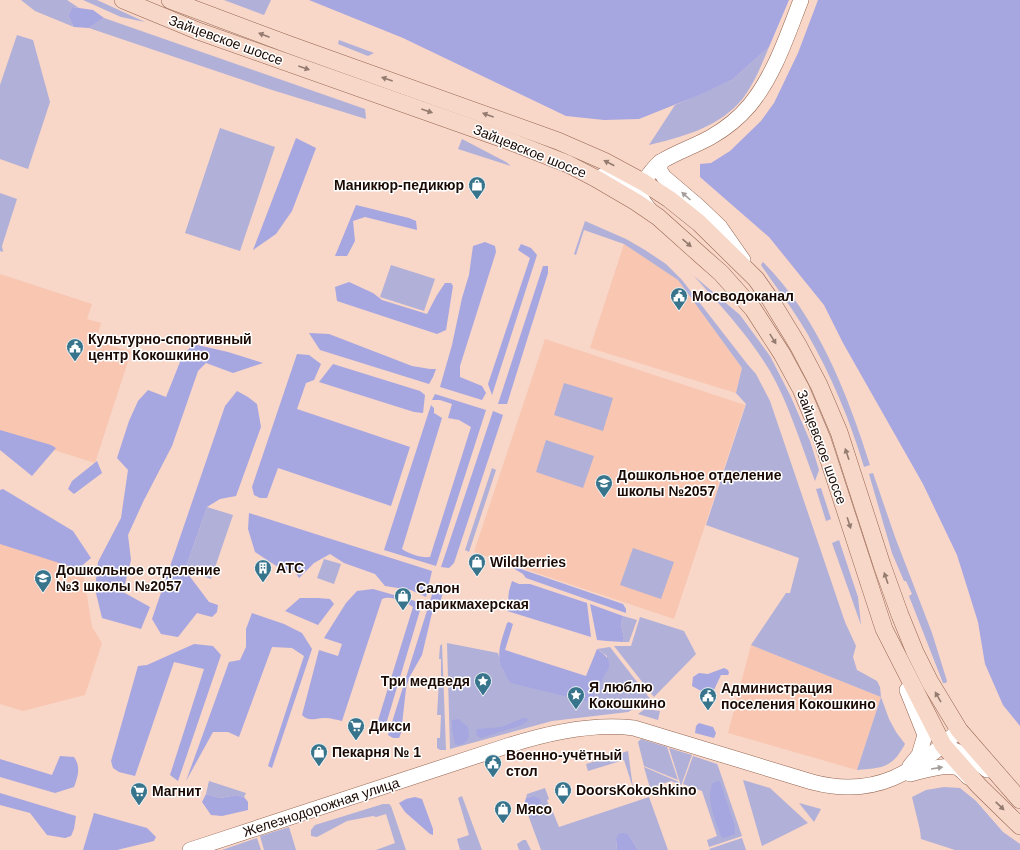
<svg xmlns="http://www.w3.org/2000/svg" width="1020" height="850" viewBox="0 0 1020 850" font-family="Helvetica,sans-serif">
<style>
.built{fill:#f8c6b1}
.green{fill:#b0b0d9}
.forest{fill:#a6a6e1}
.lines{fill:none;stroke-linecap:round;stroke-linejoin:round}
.tertiary-casing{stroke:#94644f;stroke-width:16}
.secondary-casing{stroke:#94644f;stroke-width:18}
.tertiary{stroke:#fff;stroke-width:15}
.secondary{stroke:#f7d7c8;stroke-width:17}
.oneway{fill:#947b6f}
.oneway2{fill:#a49d9a}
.labels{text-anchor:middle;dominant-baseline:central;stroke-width:3;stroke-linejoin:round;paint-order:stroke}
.street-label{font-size:14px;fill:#1b0a03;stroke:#fff}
.poi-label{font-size:14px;font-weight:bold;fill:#1b0a03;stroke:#fff;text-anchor:start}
</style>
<rect width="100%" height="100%" fill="#f8d6c8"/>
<g class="built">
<polygon points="624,244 678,280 742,368 736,393 590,348"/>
<polygon points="0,274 92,304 87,319 101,323 96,341 131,352 95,463 0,433"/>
<polygon points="545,339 745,405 674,619 474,552"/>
<polygon points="0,510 81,558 92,627 102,643 85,695 23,711 0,704"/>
<polygon points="751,645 881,697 857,770 728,733"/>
</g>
<g class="green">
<polygon points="21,0 67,0 79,8 72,7 68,16 74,27 35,11"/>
<polygon points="83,0 97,0 145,22 121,17"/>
<polygon points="224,0 271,0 264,15"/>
<polygon points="104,18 365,109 366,119 269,89 89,28"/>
<polygon points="17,35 33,40 50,102 28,169 0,159 0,85"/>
<polygon points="339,40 374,53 368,56 338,44"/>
<path d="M769 47C761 66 752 89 738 104 714 129 681 137 649 145L675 105 732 80Z"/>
<polygon points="220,128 275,147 240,251 185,233"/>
<polygon points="462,139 506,162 511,166 458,149"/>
<polygon points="0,193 17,199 2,246 3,252 0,251"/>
<path d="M585 221 626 239 645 250 666 264 682 280 748 365 756 374 770 401 845 622 856 646 853 657 857 670 877 681 880 687 881 697 889 719 896 732 905 744C892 768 883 768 857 770L881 697 751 645 786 593H790L799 558 706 525 746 404 736 393 742 368 678 280 624 244 584 230 576 255 574 254Z"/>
<path d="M763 262C818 317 847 393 870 465L864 467C850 420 831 375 807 333 793 309 776 287 761 265Z"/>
<polygon points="391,265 435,279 424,311 380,297"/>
<path d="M694 276 740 315 770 356 791 397 810 441 819 470 815 481C801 445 789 404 770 371 749 336 721 306 694 276Z"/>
<polygon points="564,383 613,398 603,431 554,415"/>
<polygon points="546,440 594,456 583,488 536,472"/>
<polygon points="492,468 496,470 469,552 465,550"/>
<polygon points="873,473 895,537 932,633 947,681 946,683 943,683 909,596 912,594 906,581 904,581 892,553 869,474"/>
<polygon points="821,488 831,519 826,521 816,489"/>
<polygon points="207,507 233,515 211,579 185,570"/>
<polygon points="839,540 858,597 861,625 832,543"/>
<polygon points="633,548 674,562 661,599 620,585"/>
<polygon points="324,559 341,564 334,584 317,578"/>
<polygon points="623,616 637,620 629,642 623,642 624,638 621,624"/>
<polygon points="640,617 684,631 696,654 654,697 614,646 631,646"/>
<polygon points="447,643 498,653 504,673 589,702 600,681 606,673 607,656 597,649 610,647 651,700 628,712 552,721 450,749"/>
<polygon points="442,644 446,750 440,750 437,748 437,738 440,738 441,715 437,715 439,681 441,681 441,659 439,659 440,646"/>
<polygon points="645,709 660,711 658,720 638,714"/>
<polygon points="641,739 667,747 678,780 644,766 638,742"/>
<polygon points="669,748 692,755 681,786"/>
<polygon points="628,751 633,788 624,760 588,771 586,764"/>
<polygon points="693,756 717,764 718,766 742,836 709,847 707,840 717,836 702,791 683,784"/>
<polygon points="644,767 679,782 679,784 671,781 650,788"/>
<polygon points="743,780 770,788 808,823 762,846"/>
<polygon points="209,781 246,793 244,797 237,795 220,798 206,794"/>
<polygon points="944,787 960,788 976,801 1003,832 1020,844 1020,850 955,850 921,839 920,830 912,797 926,790"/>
<polygon points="545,788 549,799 547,800 550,810 552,810 559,827 649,797 668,850 638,850 629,835 616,840 617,850 541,850 527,812 534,817 533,796 526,798 527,794"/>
<polygon points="462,796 482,850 460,850 457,839 469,835 458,798"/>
<polygon points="799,803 821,809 814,822"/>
<polygon points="383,804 389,804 391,806 406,850 376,850 395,843 386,814 376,817 373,816 347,821 317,837 311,836 311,830 315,825"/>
<polygon points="289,827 296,850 264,850 260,836"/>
<polygon points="257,838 261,850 222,850"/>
<polygon points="742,838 746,850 710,850 709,849"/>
<polygon points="523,840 526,840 531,850 519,850 517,844"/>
</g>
<g class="forest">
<polygon points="309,0 789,0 769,47 732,80 699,95 639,119 604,120 566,116 403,38"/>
<polygon points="818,0 1020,0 1020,726 1003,705 985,664 978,622 957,555 923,484 843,343 824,305 769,237 700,177 700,164 711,163 730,151 761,121 774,103 798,53"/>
<polygon points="72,7 93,10 104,18 89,28 74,27 68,16"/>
<polygon points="296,138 316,148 292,211 276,234 253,250"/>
<polygon points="356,205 409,218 416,221 417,230 365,217 353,221 355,241 347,256 335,256"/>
<polygon points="485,242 495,246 496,252 460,366 460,377 482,386 486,393 482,400 440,387 452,345 462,298 469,275 473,246"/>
<polygon points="521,244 531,248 537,255 492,395 488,384 530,258 518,250"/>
<polygon points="543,266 548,266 548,273 507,404 498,404"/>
<polygon points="349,282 373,293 382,300 427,314 437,295 445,283 451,283 453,286 446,330 437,334 337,301 335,287"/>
<polygon points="309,333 329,334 412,366 430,369 436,369 433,377 429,384 320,350"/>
<polygon points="193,344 228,352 263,363 233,373 206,363 198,371 172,446 143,502 128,535 131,560 123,592 150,607 141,629 102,618 95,589 98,562 121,518 128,470 117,458 129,421 138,401 148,390 166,397 182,357"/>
<polygon points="297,354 309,355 321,364 314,380 306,383 297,409 410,447 391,506 278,468 267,498 260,498 254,495 252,487"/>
<polygon points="333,364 420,391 425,395 423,413 414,412 319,382"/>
<polygon points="237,391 248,397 257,404 261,427 236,496 220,499 207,507 185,570 209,602 218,605 217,612 212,617 197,613 178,637 161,634 152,619 225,406"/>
<path d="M435 394 486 410 436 566 384 550 431 405 434 408V413L442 418 402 549C410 554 420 558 430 557L471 427 459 420 448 418 452 404 440 400H432Z"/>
<polygon points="493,411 503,415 454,563 449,568 441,567"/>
<polygon points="0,430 51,445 56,448 32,476 0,450"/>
<polygon points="97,461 102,473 74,494 68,489 72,481"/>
<polygon points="3,489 73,531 91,558 78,569 0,544 0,490"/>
<polygon points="249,513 432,571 426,597 411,590 385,586 375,574 344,563 330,554 314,563 299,578 294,570 284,571 255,552 248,529"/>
<polygon points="515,567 623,604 626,609 626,613 526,578 523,574 513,568"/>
<polygon points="512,581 519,584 530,584 587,603 591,637 507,611 509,591"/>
<polygon points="442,583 445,586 440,603 432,613 422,655 409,678 406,689 401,733 399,738 393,738 388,735 435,585"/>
<path d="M373 589 415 601 421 607 384 731 378 730 376 727 413 607C406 602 391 595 382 599L342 721C337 720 331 718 326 718 317 717 309 723 302 715L319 650 338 656 342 644 324 638 346 603 357 591Z"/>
<polygon points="300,598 318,598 330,599 334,604 318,625 285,611"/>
<polygon points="590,604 623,616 621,624 624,638 623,642 607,641 597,640"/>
<polygon points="252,613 284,624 302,633 312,649 272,768 268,766 304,656 292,648 272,647 239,737 228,732 213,732 186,781 229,662 240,660 246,647 246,629"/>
<path d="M509 622 513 624 505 650 586 676 597 649C605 655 610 658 609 668L589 702 511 683C493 659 499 649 507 623Z"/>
<polygon points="194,644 213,646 221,655 178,781 170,775 204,669 174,662 135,776 119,772 113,768 111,761 138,666 147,665"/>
<polygon points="724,668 728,670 729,673 728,675 721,675 713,692 703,692 692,686 693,677 699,673 708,674"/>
<polygon points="523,718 527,718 528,720 522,725 481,738 476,735 477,729 502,727"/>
<polygon points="458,719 468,727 469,737 465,743 458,745 455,744 452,729 452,720"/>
<polygon points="699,723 713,727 716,733 714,738 695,733 696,726"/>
<path d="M60 756 74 757C81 767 78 776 74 787L55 793 0 777V759L52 775Z"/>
<path d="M718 781 720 782 735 826V834L723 838 721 836C716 822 705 797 713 783Z"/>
<polygon points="0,793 76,816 74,829 71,836 65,838 47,835 30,813 0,805"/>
<polygon points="206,794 220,798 237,795 244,797 248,802 248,810 222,816 211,815 202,802"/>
<polygon points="533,796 540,799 543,812 534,818 527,812 524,805 526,798"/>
<polygon points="415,797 422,799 433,829 433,835 430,834 405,812 399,803 406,799"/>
<polygon points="94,813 147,828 156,837 154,841 117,850 83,850"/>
<polygon points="623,833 629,835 638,850 617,850 616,840 618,834"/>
</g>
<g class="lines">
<g class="tertiary-casing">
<g id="tertiary">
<polyline points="660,162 660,171 664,177 698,206 720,227 743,260"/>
<path d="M602 176C616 181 628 186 643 182"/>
<path d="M651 211C636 196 638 187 651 172 654 168 657 164 662 161 677 152 695 146 711 137 725 129 738 119 749 106 774 76 787 36 801 0"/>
<polyline points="907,690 925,735 919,755 910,766"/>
<polyline points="943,745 972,758 987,770"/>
<path d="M910 774C922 771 947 763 958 768 962 770 965 774 968 777"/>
<path d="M190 850 510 745C548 733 595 723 634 728L812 782C876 799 915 772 959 730"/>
</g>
</g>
<g class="secondary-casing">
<g id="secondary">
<polyline points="123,0 198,31 509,141 568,164 595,178 636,202 658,217 705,259 721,273 753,309 782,354 801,389 822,439 884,629 937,733 943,745 979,786 1020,826"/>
<polyline points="170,0 290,45 558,141 604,161 643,182 669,199 699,223 756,279 770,299 798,345 819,385 839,432 882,565 900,615 915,652 930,682 959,730 1020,800"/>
</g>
</g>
<use href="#tertiary" class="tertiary"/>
<use href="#secondary" class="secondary"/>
</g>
<defs><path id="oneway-solid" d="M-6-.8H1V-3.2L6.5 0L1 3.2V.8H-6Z"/></defs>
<g class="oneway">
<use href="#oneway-solid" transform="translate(264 35) rotate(-159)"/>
<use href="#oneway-solid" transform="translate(304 68) rotate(19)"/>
<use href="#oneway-solid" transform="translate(387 79) rotate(-161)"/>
<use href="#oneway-solid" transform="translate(427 111) rotate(19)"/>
<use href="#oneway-solid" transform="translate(488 115) rotate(-160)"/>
<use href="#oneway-solid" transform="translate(609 163) rotate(-153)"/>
<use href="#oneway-solid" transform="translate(687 243) rotate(41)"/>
<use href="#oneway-solid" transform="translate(773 339) rotate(58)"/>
<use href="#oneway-solid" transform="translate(847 454) rotate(-109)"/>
<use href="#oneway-solid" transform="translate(849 523) rotate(72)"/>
<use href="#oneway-solid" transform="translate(886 578) rotate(-109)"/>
<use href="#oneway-solid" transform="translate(938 697) rotate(-120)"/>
<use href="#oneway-solid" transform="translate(1000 806) rotate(44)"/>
</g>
<g class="oneway2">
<use href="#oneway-solid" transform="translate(686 196) rotate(-138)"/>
<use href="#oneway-solid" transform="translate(937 768) rotate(-9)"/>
</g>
<defs>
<g id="shop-pin" transform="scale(0.9)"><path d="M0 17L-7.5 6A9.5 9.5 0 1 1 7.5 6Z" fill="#38758c" stroke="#fff"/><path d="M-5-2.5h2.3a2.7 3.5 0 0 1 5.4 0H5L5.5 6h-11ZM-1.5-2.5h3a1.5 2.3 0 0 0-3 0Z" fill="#fff"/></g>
<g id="civic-pin" transform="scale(0.9)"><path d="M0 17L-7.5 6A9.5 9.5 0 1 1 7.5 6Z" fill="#38758c" stroke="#fff"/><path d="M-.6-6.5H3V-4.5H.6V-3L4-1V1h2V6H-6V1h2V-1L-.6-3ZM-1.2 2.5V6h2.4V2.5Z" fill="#fff"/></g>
<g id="school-pin" transform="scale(0.9)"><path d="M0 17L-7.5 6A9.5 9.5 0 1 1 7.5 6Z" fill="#38758c" stroke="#fff"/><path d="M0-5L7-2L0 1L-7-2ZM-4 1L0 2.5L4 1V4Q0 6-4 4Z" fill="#fff"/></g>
<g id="building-pin" transform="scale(0.9)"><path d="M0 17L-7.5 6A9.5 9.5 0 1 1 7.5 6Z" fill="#38758c" stroke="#fff"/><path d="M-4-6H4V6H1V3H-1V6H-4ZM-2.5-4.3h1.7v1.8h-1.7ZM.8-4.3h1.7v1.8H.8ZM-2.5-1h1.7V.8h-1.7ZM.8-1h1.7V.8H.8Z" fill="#fff"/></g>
<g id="sight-pin" transform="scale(0.9)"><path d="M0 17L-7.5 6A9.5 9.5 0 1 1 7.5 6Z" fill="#38758c" stroke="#fff"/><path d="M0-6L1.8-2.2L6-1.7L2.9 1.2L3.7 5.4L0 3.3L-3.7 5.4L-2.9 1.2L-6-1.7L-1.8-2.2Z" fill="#fff"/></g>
<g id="supermarket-pin" transform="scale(0.9)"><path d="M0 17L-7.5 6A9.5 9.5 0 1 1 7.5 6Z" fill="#38758c" stroke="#fff"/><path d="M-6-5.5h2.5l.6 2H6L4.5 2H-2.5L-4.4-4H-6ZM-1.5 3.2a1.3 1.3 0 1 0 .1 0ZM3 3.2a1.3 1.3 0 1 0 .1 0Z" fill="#fff"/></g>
</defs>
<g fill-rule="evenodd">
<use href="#shop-pin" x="477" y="185"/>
<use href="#civic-pin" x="679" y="296"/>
<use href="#civic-pin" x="75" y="347"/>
<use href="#school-pin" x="604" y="483"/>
<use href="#shop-pin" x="477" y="562"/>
<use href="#building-pin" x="263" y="568"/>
<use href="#school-pin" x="43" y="578"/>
<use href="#shop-pin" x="403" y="596"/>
<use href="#sight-pin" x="483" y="681"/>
<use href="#sight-pin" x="576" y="695"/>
<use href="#civic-pin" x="708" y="696"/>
<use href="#supermarket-pin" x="356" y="726"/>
<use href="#shop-pin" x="319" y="752"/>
<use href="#civic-pin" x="493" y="763"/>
<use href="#shop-pin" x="563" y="790"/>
<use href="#supermarket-pin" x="139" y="791"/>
<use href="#shop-pin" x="503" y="809"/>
</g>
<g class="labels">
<g class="street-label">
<text transform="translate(226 40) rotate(20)">Зайцевское шоссе</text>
<text transform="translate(530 151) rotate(22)">Зайцевское шоссе</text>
<text transform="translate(822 447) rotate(70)">Зайцевское шоссе</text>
<text transform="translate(321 807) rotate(-18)">Железнодорожная улица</text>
</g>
<g class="poi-label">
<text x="464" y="185" text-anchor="end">Маникюр-педикюр</text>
<text x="692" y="296">Мосводоканал</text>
<text x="88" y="339">Культурно-спортивный<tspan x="88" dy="16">центр Кокошкино</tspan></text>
<text x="617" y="475">Дошкольное отделение<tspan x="617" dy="16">школы №2057</tspan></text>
<text x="490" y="562">Wildberries</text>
<text x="276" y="568">АТС</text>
<text x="56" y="570">Дошкольное отделение<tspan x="56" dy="16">№3 школы №2057</tspan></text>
<text x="416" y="588">Салон<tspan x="416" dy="16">парикмахерская</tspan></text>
<text x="470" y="681" text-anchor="end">Три медведя</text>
<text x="589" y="687">Я люблю<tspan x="589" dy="16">Кокошкино</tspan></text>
<text x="721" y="688">Администрация<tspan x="721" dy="16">поселения Кокошкино</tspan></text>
<text x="369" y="726">Дикси</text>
<text x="332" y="752">Пекарня № 1</text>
<text x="506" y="755">Военно-учётный<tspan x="506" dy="16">стол</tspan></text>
<text x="576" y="790">DoorsKokoshkino</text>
<text x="152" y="791">Магнит</text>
<text x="516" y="809">Мясо</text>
</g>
</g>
</svg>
